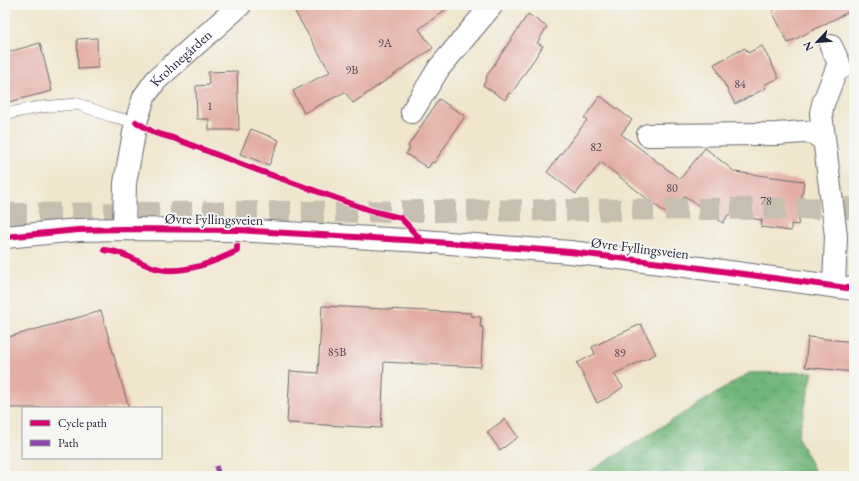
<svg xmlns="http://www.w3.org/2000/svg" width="859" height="481" viewBox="0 0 859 481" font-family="'EB Garamond',serif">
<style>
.forest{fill:url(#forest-crowns);stroke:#4a6c5a}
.building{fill:#e3aea5}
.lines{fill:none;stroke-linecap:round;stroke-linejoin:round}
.primary-tunnel{stroke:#c6bfb0;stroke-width:22;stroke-dasharray:22 11;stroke-linecap:butt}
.lane-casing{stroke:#6a676e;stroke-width:12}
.street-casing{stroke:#6a676e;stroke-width:24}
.secondary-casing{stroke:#6a676e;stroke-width:24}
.lane{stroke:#fff;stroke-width:11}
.street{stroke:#fff;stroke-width:22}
.secondary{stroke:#fff;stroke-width:22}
.quiet{stroke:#8e44ad;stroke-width:5;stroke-dasharray:10 5;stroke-linecap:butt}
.cycleway-casing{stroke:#f6f6f2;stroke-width:8}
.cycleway{stroke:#d6006c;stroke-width:6}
.labels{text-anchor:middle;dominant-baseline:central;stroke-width:4;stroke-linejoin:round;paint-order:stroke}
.number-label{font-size:12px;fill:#524556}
.street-label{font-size:14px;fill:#22223b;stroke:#f6f6f2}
</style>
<defs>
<pattern id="forest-crowns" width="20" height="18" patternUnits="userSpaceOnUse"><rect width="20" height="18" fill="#71b67a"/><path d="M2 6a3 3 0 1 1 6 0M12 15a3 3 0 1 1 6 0" fill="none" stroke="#5c9465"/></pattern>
</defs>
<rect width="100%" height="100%" fill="#f6f6f2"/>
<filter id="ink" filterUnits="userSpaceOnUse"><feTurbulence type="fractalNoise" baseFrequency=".025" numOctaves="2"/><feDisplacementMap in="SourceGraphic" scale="8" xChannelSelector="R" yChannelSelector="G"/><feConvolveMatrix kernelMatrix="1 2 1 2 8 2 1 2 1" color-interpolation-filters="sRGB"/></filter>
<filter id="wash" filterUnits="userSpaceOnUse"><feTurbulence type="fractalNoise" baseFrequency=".012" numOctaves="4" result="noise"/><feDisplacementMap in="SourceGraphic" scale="16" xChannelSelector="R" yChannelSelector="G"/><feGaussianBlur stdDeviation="0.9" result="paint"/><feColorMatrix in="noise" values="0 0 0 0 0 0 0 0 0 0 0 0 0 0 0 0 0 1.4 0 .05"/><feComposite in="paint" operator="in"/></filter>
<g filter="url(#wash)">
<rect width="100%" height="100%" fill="#efe6cd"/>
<polygon class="forest" points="813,372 798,437 817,476 582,476 749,373"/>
<g id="blocks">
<g class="building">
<polygon points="307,5 452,5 419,29 433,48 353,103 345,92 304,113 293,91 330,72 295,12"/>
<polygon points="783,5 854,5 854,9 788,43 772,11"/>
<polygon points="528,14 547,27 537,43 543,46 511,94 509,93 505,100 483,85 487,78 486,77"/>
<polygon points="97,38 98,68 78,69 77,39"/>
<polygon points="40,43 52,91 5,103 5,53"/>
<polygon points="762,46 779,78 764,85 766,88 735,104 714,64 745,48 748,53"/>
<polygon points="237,71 239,130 209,130 209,119 197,119 196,86 209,85 208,72"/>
<polygon points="600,96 632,120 621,134 680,179 705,148 735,172 804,181 798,225 791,224 791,231 761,227 762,220 728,215 723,223 685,196 669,216 601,162 576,194 547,172 587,120 584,118"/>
<polygon points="439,99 465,116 434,163 432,162 428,168 406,154 410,148 408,146"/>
<polygon points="251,129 279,140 269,165 240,154"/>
<polygon points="322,306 471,313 471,316 481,317 480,327 483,327 481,367 384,362 381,428 287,423 290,371 318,373"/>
<polygon points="101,311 129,408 5,408 5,338"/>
<polygon points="641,324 656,354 614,374 623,387 609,397 597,403 577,363 595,354 592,347"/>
<polygon points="808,337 854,342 854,372 805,367"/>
<polygon points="505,419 518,437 500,450 487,432"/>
</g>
</g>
</g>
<g filter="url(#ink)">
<use href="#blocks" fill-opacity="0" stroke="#6a676e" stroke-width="1"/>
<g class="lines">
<polyline class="primary-tunnel" points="5,214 854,208"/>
<g class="lane-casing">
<g id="lane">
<polyline points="835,77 854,68"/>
<polyline points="5,114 40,107 78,104 110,116 136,122"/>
</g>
</g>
<g class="street-casing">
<g id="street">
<polyline points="831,46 839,63 823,104 821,113 836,236 834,286"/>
<polyline points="412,112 439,68 492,5"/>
<polyline points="648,135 776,134 804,132 814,133 824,141"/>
</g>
</g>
<g class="secondary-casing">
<g id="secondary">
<path id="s1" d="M124 229 125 183 136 122 144 97 156 80 240 5"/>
<polyline points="5,237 78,230 124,229 238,230 422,241 570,252 685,266 854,289"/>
</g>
</g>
<use href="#lane" class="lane"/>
<use href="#street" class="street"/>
<use href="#secondary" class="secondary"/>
<polyline class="quiet" points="216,466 219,476"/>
<g class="cycleway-casing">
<g id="cycleway">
<polyline points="136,122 155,133 173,138 249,167 372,211 401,218 422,241"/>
<polyline points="5,237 78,230 124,229 238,230 422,241 570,252 685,266 854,289"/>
<path d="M104 250C109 251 114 251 119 253 135 258 149 269 166 270 190 272 216 261 237 251V246"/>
</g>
</g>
<use href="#cycleway" class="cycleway"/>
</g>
</g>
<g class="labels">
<g class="number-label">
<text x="385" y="43">9A</text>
<text x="352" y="70">9B</text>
<text x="740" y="84">84</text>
<text x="210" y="106">1</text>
<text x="596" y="147">82</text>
<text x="672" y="188">80</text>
<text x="766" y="201">78</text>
<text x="337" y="352">85B</text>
<text x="620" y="353">89</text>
</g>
<g class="street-label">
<text stroke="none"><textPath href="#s1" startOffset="188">Krohnegården</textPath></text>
<text transform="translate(214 219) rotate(1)">Øvre Fyllingsveien</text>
<text transform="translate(640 248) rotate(7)">Øvre Fyllingsveien</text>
</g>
</g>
<rect width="859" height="481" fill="none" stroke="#f6f6f2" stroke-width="20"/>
<rect x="22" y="407" width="140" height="52" fill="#f6f6f2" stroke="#a1a1a9"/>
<rect x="30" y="420" width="20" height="6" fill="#d6006c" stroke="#a1a1a9"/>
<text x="58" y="427" font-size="12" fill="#22223b">Cycle path</text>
<rect x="30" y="440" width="20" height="6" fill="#8e44ad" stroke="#a1a1a9"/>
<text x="58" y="447" font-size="12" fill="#22223b">Path</text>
<g transform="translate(817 42) rotate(244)" stroke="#f6f6f2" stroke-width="3" paint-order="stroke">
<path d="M0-3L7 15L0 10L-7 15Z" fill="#22223b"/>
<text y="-6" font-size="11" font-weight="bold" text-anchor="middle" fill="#22223b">N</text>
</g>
</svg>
